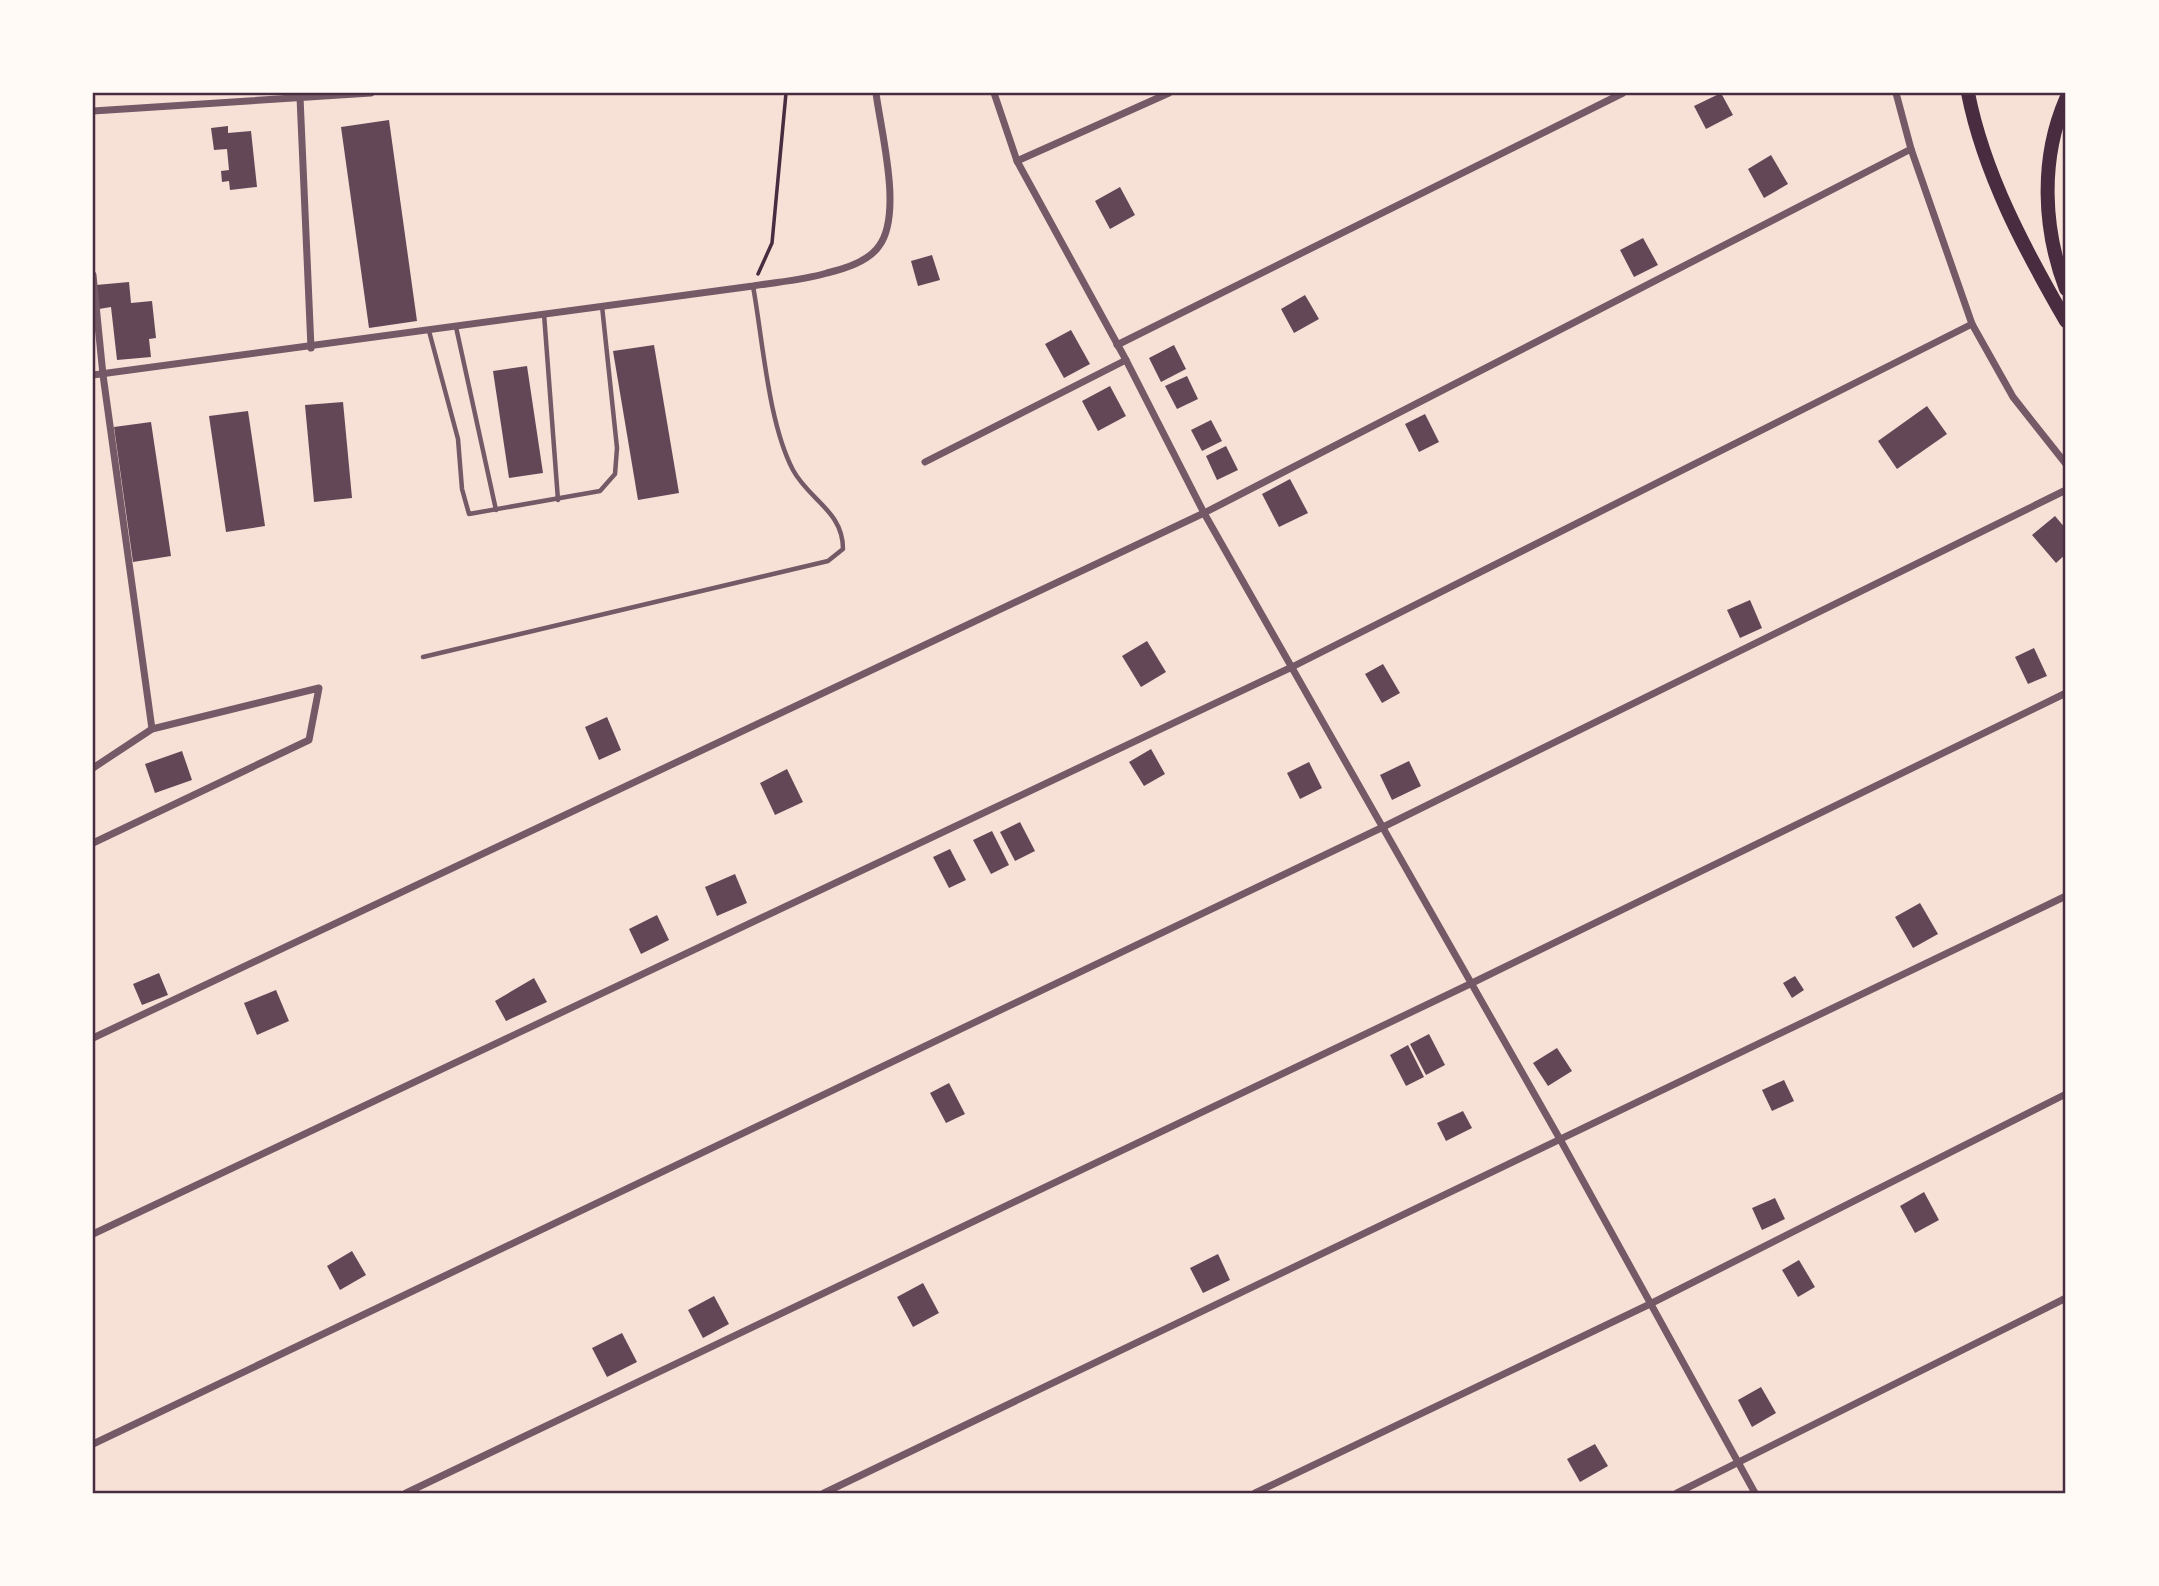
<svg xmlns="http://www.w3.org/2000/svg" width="2159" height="1586" viewBox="0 0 2159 1586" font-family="Georgia,serif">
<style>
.building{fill:#644757}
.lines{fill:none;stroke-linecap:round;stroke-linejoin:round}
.path{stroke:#4a2c40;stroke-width:3.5}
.service{stroke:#755966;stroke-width:4.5}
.minor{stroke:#755966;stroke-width:7}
.trunk{stroke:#4a2c40;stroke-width:14}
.neatline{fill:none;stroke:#4a2c40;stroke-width:2.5}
</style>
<rect width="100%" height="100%" fill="#f7e1d7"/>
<g class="building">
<polygon points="1721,93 1733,115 1706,129 1694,106"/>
<polygon points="389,120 417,321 369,328 341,127"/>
<polygon points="228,126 228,133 251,131 257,187 230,190 229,181 222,182 221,171 229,170 227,149 214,150 211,128"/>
<polygon points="1771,155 1788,184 1764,198 1748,169"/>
<polygon points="1120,187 1135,215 1110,229 1095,201"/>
<polygon points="1643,238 1658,265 1634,277 1620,250"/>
<polygon points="932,255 940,280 918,286 911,261"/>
<polygon points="129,282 131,303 152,301 156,338 149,339 151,357 117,360 111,307 99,309 96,285"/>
<polygon points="1305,295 1319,319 1294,333 1281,309"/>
<polygon points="1071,330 1090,364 1064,378 1045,344"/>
<polygon points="654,345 679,493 638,500 613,351"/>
<polygon points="1174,345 1186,369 1161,382 1149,358"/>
<polygon points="527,366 543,473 509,478 493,371"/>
<polygon points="1187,376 1198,399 1177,409 1165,386"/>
<polygon points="1110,386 1126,416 1098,431 1082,401"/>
<polygon points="343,402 352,498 314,502 305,405"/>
<polygon points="1927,406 1947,434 1897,469 1878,441"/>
<polygon points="248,411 265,526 226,532 209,416"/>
<polygon points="1425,414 1439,442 1419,452 1405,424"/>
<polygon points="1211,420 1222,441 1202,451 1191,430"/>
<polygon points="151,422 171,556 133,562 114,427"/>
<polygon points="1226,446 1238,470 1217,480 1206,456"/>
<polygon points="1290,479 1308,513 1279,527 1262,494"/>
<polygon points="2055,516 2066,529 2066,554 2056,563 2032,535"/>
<polygon points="1750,600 1762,628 1740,638 1727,610"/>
<polygon points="1147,641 1166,672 1141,687 1122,656"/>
<polygon points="2034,648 2047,676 2028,684 2015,657"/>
<polygon points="1383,664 1400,693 1382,703 1365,674"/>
<polygon points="607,717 621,750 599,760 585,727"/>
<polygon points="1151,749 1165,774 1144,786 1129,762"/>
<polygon points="182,751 192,780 155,793 145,764"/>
<polygon points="1409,761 1421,786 1392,800 1380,775"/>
<polygon points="1309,762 1322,788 1300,799 1287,773"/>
<polygon points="787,769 803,802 775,815 760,783"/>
<polygon points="1020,822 1035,851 1015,861 1000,832"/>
<polygon points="992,831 1009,865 991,874 973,840"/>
<polygon points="950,849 966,880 949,888 933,857"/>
<polygon points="735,874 747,903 717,916 705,887"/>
<polygon points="1920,903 1938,934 1913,948 1895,917"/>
<polygon points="657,915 669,940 641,954 629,929"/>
<polygon points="159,973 168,995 142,1005 133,984"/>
<polygon points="1795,976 1804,990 1792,998 1783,983"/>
<polygon points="534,978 547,1002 506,1021 495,1001"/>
<polygon points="276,990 289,1021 257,1035 244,1003"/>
<polygon points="1429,1034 1445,1065 1426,1075 1410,1044"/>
<polygon points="1408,1045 1424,1077 1406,1086 1390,1055"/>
<polygon points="1557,1048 1572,1071 1548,1086 1533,1063"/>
<polygon points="1784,1080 1794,1101 1772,1111 1762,1090"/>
<polygon points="949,1083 965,1114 946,1123 930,1093"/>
<polygon points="1463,1111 1472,1128 1446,1141 1437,1123"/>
<polygon points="1924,1192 1939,1220 1915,1233 1900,1206"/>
<polygon points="1775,1198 1785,1219 1762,1230 1752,1208"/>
<polygon points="352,1251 366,1275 340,1290 327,1266"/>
<polygon points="1218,1254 1230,1280 1203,1293 1190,1268"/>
<polygon points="1799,1260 1815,1287 1798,1297 1782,1270"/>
<polygon points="923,1283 939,1313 913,1327 897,1297"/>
<polygon points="714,1296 729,1324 703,1338 688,1310"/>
<polygon points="622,1333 637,1362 607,1377 592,1348"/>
<polygon points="1761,1387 1776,1413 1752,1427 1738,1400"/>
<polygon points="1595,1444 1608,1466 1580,1482 1567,1459"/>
</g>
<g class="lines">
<polyline class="path" points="758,274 772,243 786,93"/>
<g class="service">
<polyline points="544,314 558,500"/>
<polyline points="456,327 496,510"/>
<polyline points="429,331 458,439 462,489 469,514 600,491 615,474 617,448 602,306"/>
<path d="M423 657 828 561 843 549C843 511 809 500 793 470 768 422 763 341 753 286"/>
</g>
<g class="minor">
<polyline points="994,93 1017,161 1126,360 1204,513 1561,1141 1755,1493"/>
<polyline points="1896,93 1911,149 1972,324 2013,397 2066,464"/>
<polyline points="300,97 311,348"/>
<polyline points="93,111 371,93"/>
<polyline points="1017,161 1169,93"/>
<polyline points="93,275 103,375 152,729"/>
<polyline points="1117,345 1623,93"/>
<path d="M93 375 753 286C777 282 804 280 827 273 844 269 869 261 879 246 903 214 881 132 876 93"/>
<polyline points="925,462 1126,360"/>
<polyline points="93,768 152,729 319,688 309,740 93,843"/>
<polyline points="93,1038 1204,513 1911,149"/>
<polyline points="93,1234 1292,667 1972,324"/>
<polyline points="93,1444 1381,828 2066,490"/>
<polyline points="406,1493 1470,984 2066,693"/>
<polyline points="824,1493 2066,896"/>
<polyline points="1255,1493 1648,1305 2066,1094"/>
<polyline points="1677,1493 2066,1298"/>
</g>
<g class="trunk">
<path d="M1968 93C1984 174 2025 250 2066 321"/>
<path d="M2066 99C2040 159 2043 229 2066 289"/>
</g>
</g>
<rect width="2159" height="1586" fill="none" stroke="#fffaf5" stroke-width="189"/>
<rect x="94" y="94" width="1970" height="1398" class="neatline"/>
</svg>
